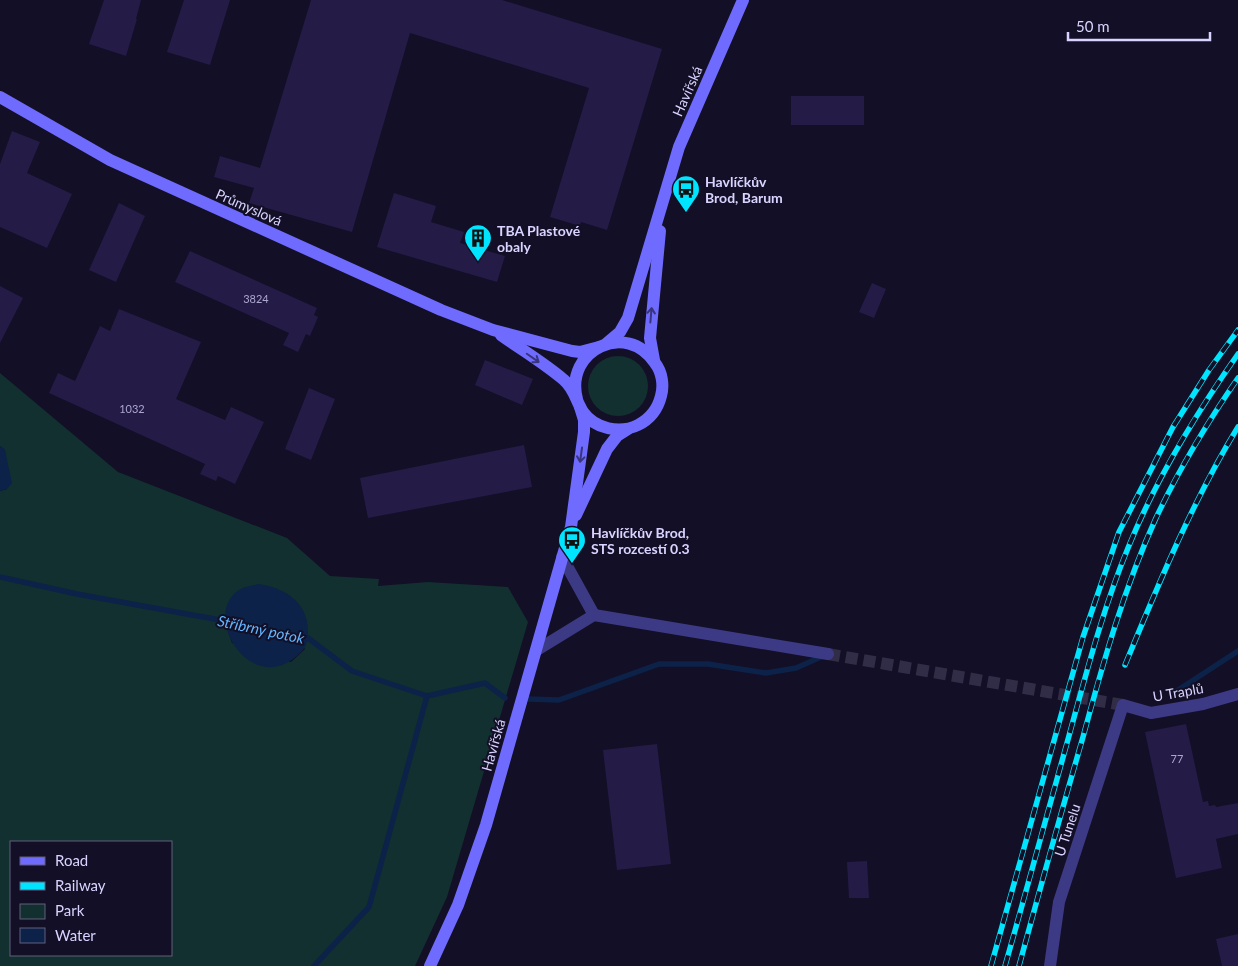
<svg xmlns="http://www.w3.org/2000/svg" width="1238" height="966" viewBox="0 0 1238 966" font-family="Lato,sans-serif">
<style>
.green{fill:#12302f;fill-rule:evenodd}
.water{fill:#0c2248}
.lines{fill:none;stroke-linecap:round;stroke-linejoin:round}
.stream{stroke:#0c2248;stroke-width:5.5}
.building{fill:#241b47}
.street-tunnel{stroke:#312d47;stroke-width:12;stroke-dasharray:12 6;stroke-linecap:butt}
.street{stroke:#3d3a85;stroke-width:12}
.secondary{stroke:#6f6bff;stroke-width:12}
.rail-casing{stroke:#00e5ff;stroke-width:5.5}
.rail{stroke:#130f26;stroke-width:4;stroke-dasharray:11;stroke-linecap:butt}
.oneway{stroke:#38347d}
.labels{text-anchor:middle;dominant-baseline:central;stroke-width:4;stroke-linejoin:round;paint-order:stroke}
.number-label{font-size:11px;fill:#aca6d1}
.street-label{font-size:14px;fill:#d9d4ff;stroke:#130f26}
.poi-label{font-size:14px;font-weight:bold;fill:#d9d4ff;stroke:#130f26;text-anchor:start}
.water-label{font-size:15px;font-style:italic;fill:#62b6ff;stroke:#130f26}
</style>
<rect width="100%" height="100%" fill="#130f26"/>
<g class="green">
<circle cx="618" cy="386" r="30"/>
<path d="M0 373 118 472 287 538 330 576 379 579 378 586 428 582 508 587 528 622 447 897 415 966H0V491L7 489 5 450 0 446ZM246 587 305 649 291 662 232 643C224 619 220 602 246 587ZM11 842H171V955H11Z"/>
</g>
<g class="water">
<polygon points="0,446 5,450 12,483 7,489 0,491"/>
<path d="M258 584C284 587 308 602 308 631 308 639 307 647 301 652 255 700 202 621 236 592 242 587 250 586 258 584Z"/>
</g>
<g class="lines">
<g class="stream">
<polyline points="0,577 77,594 231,622"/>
<polyline points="301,636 308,638 352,671 427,696 485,683 505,698"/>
<polyline points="1175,692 1238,651"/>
<polyline points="528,699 559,700 659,664 708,664 766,673 796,668 823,656"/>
<polyline points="314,966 369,907 427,696"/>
</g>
</g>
<g class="building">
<polygon points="104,0 141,0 136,19 137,19 126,56 89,44"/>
<polygon points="184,0 230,0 210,65 167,52"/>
<polygon points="311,0 502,0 662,49 607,230 581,222 580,226 550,217 589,88 410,33 352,232 249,203 254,188 214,177 220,156 260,168"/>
<rect x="791" y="96" width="73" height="29"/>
<polygon points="12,131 40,142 27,173 72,194 47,248 0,227 0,164"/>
<polygon points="394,193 436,206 431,222 464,232 460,243 505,256 497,282 377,247"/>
<polygon points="119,203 145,216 116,282 89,270"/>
<polygon points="190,251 317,308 314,315 318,317 310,336 306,334 298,352 283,345 289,333 175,282"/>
<polygon points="872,283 886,289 874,318 859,312"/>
<polygon points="0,286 23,298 0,343"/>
<polygon points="119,309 201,342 176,399 225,420 231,407 264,422 235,484 218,476 216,481 200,474 205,464 49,393 58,373 75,381 100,326 110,331"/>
<polygon points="485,360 533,379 522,405 475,385"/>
<polygon points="309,388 335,399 311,460 285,449"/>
<polygon points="524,445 532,487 368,518 360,478"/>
<polygon points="1186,724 1203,802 1208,801 1209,806 1215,805 1216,807 1238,803 1238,834 1216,839 1222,868 1176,878 1145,732"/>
<polygon points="657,744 671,864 617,870 603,750"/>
<polygon points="867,861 869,898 849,898 847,862"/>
<polygon points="1238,934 1238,966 1222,966 1216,939"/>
</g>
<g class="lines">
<polyline class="street-tunnel" points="828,654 1123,705"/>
<g class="street">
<polyline points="562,557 594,615"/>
<polyline points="537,650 594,615 828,654"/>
<polyline points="1050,966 1059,902 1123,705 1151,713 1203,704 1238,694"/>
</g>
<g class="secondary">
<polyline points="0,97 110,160 441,310 493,330 572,351 580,352 599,347"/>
<path d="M501 335C522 350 544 363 564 380 574 388 576 401 583 412 595 429 620 434 638 425 650 419 658 408 661 396 664 385 662 372 655 363 627 320 564 350 577 399"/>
<polyline points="607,343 620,332 628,318 679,147 743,0"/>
<polyline points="654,360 650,338 660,231"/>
<polyline points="576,515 607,449 617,436 628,429"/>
<polyline points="430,966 458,905 486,825 571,527 584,432 584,420 580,407"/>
</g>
<g class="rail-casing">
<g id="rail">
<path d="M1125 665C1159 583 1192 502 1238 427"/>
<polyline points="991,966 1083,637 1119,532 1173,427 1209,370 1238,330"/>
<path d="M1005 966C1026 892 1046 818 1067 743 1085 678 1102 611 1128 548 1156 479 1195 415 1238 354"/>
<path d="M1019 966C1040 889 1061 813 1083 737 1103 663 1124 588 1156 518 1179 469 1207 423 1238 378"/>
</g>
</g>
<use href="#rail" class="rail"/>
</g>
<defs><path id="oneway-shaft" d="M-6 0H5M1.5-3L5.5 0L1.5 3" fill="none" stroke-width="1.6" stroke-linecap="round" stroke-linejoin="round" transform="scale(1.25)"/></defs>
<g class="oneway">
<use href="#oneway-shaft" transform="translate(651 315) rotate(-85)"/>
<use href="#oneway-shaft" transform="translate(533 358) rotate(35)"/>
<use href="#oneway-shaft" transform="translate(581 455) rotate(98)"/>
</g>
<defs>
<g id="bus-pin" transform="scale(1.4375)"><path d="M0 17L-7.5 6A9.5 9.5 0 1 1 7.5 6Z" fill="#00e5ff" stroke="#130f26"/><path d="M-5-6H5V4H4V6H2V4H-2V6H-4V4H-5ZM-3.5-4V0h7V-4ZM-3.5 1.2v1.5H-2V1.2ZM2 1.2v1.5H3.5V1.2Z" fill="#111"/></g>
<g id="building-pin" transform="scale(1.4375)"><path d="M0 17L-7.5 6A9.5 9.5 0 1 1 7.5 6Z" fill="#00e5ff" stroke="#130f26"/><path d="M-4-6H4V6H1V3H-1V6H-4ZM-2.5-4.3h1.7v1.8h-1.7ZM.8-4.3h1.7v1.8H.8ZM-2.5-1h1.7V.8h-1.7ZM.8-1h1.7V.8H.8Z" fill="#111"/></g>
</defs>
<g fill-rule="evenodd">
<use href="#bus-pin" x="686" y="189"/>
<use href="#building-pin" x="478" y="238"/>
<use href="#bus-pin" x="572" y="540"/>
</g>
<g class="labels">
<g class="number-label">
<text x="256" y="298">3824</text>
<text x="132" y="408">1032</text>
<text x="1177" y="758">77</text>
</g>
<g class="street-label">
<text transform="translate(687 91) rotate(-66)">Havířská</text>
<text transform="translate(249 207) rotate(24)">Průmyslová</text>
<text transform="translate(1178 692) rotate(-10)">U Traplů</text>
<text transform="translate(493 745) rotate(-74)">Havířská</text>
<text transform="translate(1067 830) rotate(-72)">U Tunelu</text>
</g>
<g class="poi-label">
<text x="705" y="181">Havlíčkův<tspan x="705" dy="16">Brod, Barum</tspan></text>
<text x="497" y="230">TBA Plastové<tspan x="497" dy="16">obaly</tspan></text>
<text x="591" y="532">Havlíčkův Brod,<tspan x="591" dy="16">STS rozcestí 0.3</tspan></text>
</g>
<g class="water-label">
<text transform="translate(261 629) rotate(12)">Stříbrný potok</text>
</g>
</g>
<rect x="10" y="841" width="162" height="115" fill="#130f26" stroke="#625e7d"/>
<rect x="20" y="857" width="25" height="8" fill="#6f6bff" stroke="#625e7d"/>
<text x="55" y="866" font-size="15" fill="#d9d4ff">Road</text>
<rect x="20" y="882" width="25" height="8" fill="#00e5ff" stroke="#625e7d"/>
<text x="55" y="891" font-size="15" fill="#d9d4ff">Railway</text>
<rect x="20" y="904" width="25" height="15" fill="#12302f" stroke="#625e7d"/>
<text x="55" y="916" font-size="15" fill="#d9d4ff">Park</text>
<rect x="20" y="928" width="25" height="15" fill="#0c2248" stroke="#625e7d"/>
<text x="55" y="941" font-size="15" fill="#d9d4ff">Water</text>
<path d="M1068 32v8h142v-8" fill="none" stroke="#d9d4ff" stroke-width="2.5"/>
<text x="1076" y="32" font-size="15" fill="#d9d4ff" stroke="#130f26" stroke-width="4" paint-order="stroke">50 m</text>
</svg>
